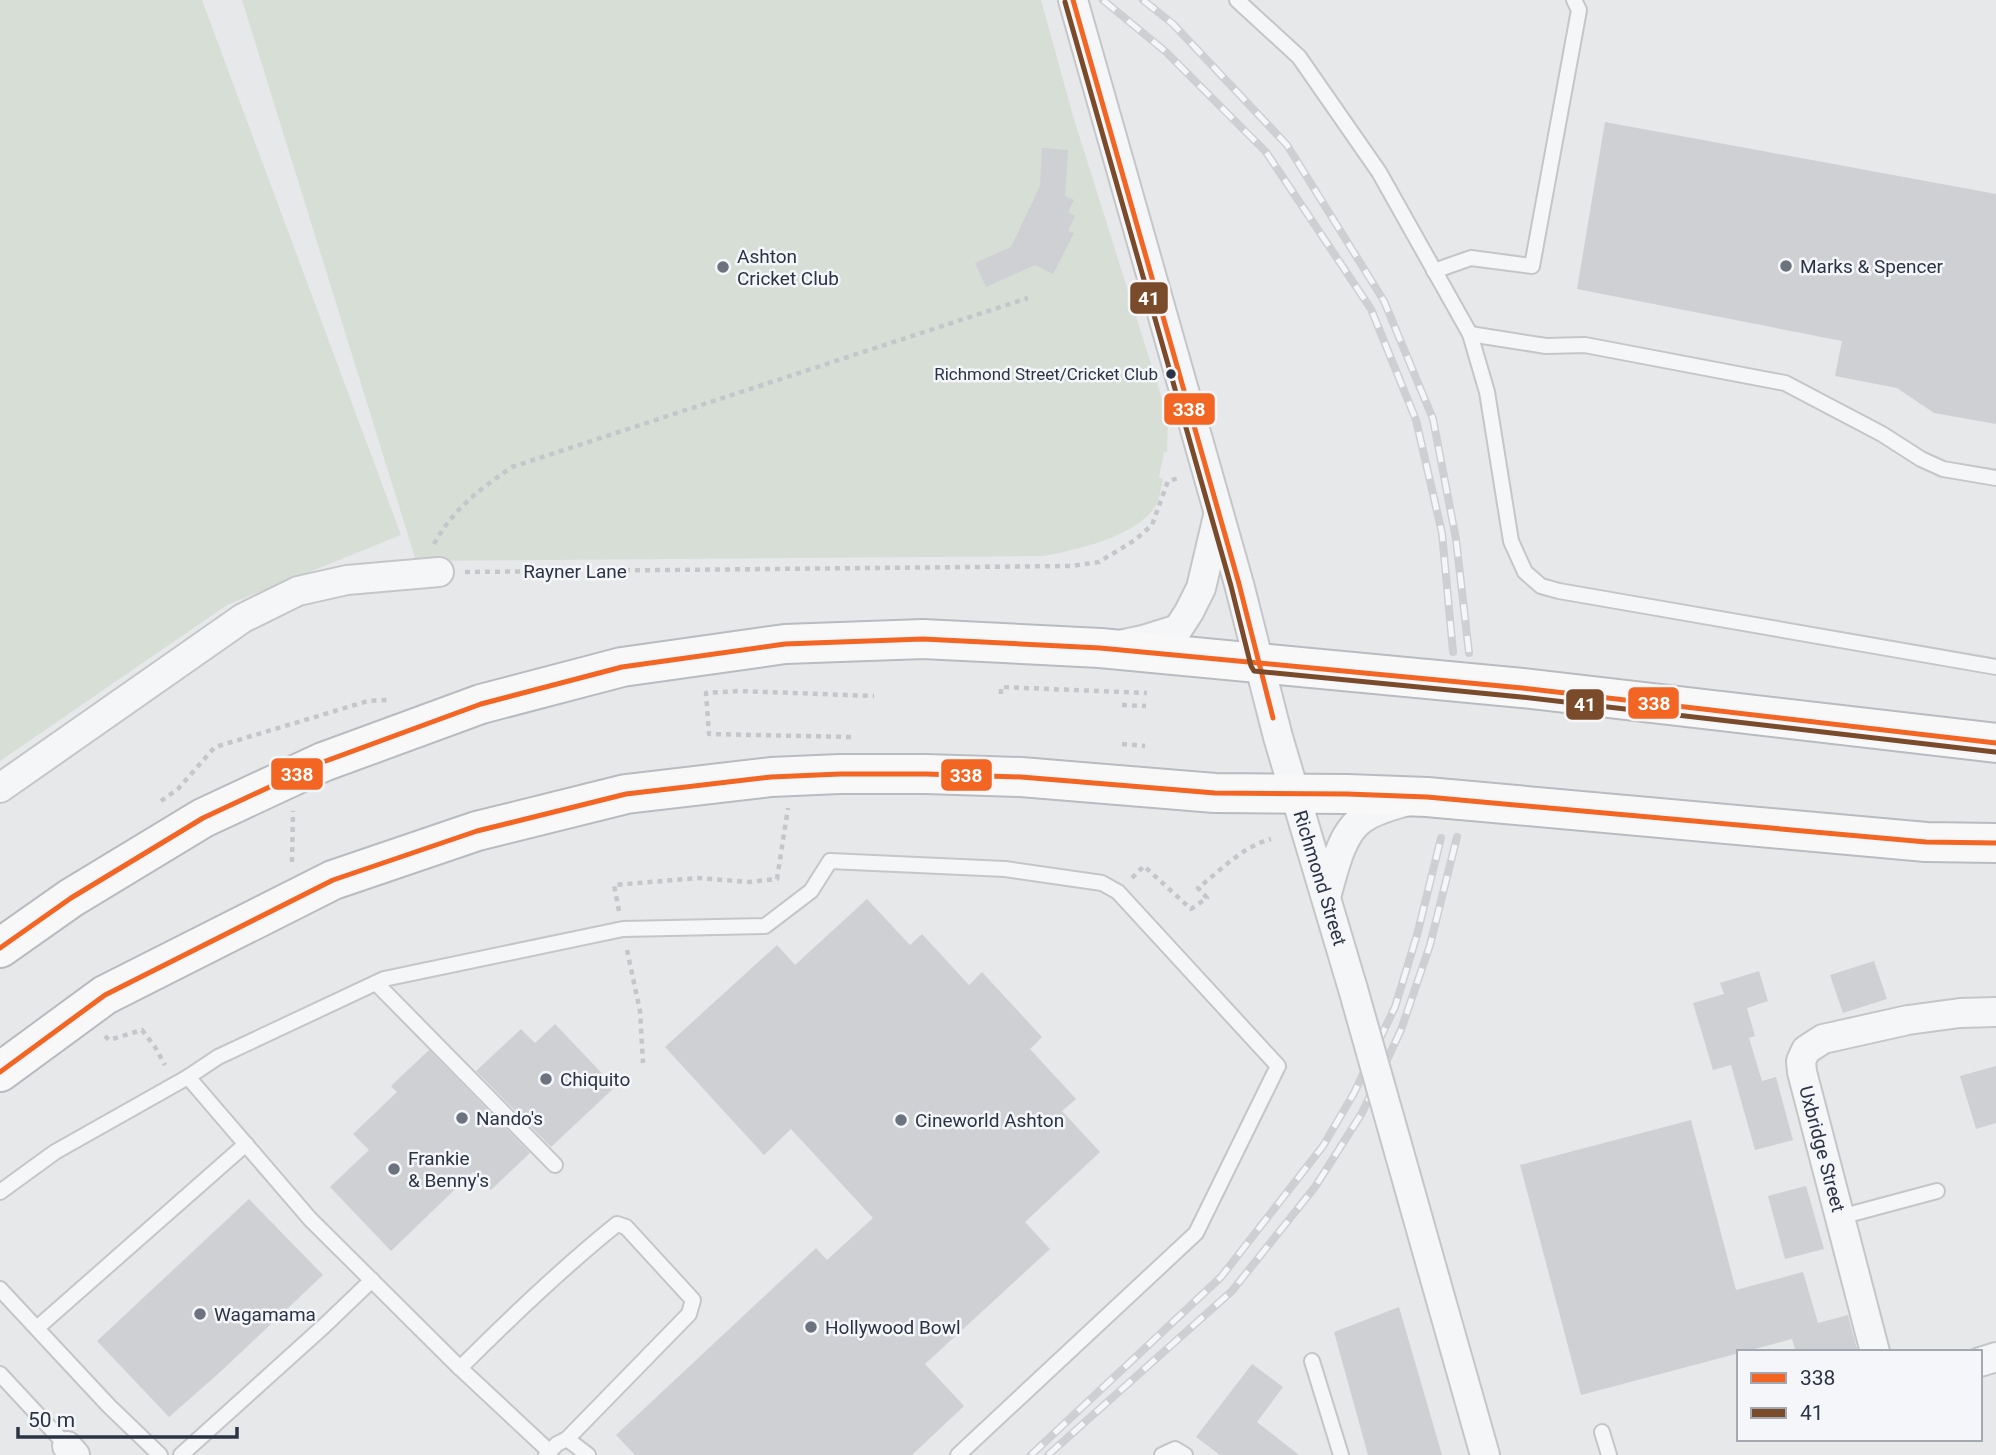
<svg xmlns="http://www.w3.org/2000/svg" width="1996" height="1455" viewBox="0 0 1996 1455" font-family="Roboto,sans-serif">
<style>
.green{fill:#d6ded6}
.building{fill:#ced0d3}
.lines{fill:none;stroke-linecap:round;stroke-linejoin:round}
.service-casing{stroke:#c4c6c8;stroke-width:18}
.minor-casing{stroke:#c4c6c8;stroke-width:32}
.trunk-casing{stroke:#b8bbbf;stroke-width:42}
.path{stroke:#c5c6ca;stroke-width:4.5;stroke-dasharray:5 5;stroke-linecap:butt}
.service{stroke:#f5f6f7;stroke-width:14}
.minor{stroke:#f5f6f7;stroke-width:28}
.trunk{stroke:#f8f8f8;stroke-width:38}
.rail-casing{stroke:#cecfd2;stroke-width:8}
.rail{stroke:#f4f6f9;stroke-width:5;stroke-dasharray:16;stroke-linecap:butt}
.minor-bridge-casing{stroke:#c4c6c8;stroke-width:32;stroke-linecap:butt}
.minor-bridge{stroke:#f5f6f7;stroke-width:28}
.bus-1-casing{stroke:#f4f6f9;stroke-width:10}
.bus-2-casing{stroke:#f4f6f9;stroke-width:10}
.bus-1{stroke:#f26522;stroke-width:5}
.bus-2{stroke:#7a4b2a;stroke-width:5}
.poi-dot{fill:#6c737f;stroke:#f4f6f9;stroke-width:2.5}
.bus-dot{fill:#2b3445;stroke:#f4f6f9;stroke-width:2.5}
.labels{text-anchor:middle;dominant-baseline:central;stroke-width:5;stroke-linejoin:round;paint-order:stroke}
.bus-label{font-size:17px;fill:#2b3445;stroke:#f4f6f9;text-anchor:end}
.poi-label{font-size:19px;fill:#2b3445;stroke:#f4f6f9;text-anchor:start}
.street-label{font-size:19px;fill:#2b3445;stroke:#f4f6f9}
.line-badge{stroke:#f4f6f9;stroke-width:2.5}
.badge-label{font-size:19px;text-anchor:middle;font-weight:bold;fill:#fff}
</style>
<rect width="100%" height="100%" fill="#e6e8ea"/>
<g class="green">
<polygon points="0,0 202,0 401,535 227,605 0,761"/>
<path d="M242 0H1041L1073 116 1168 418 1167 452H1164L1159 477 1163 479C1161 488 1160 497 1156 505 1139 536 1075 550 1044 556L416 561Z"/>
</g>
<g class="building">
<polygon points="1605,122 1996,194 1996,424 1934,413 1897,388 1835,376 1842,341 1577,289"/>
<polygon points="1042,148 1068,150 1065,196 1074,200 1068,212 1075,216 1068,231 1074,233 1053,274 1035,265 986,287 975,263 1011,247 1040,186"/>
<polygon points="867,899 910,945 922,934 969,985 982,972 1042,1037 1030,1049 1076,1099 1062,1111 1100,1152 1025,1222 1050,1249 925,1364 964,1406 912,1455 635,1455 616,1435 816,1248 827,1260 873,1218 791,1129 764,1155 665,1047 777,945 795,965"/>
<polygon points="1874,961 1887,999 1843,1013 1830,975"/>
<polygon points="1759,971 1768,1001 1747,1008 1755,1036 1749,1038 1762,1081 1776,1077 1793,1140 1755,1150 1731,1065 1713,1070 1693,1003 1724,994 1720,983"/>
<polygon points="555,1024 615,1087 551,1147 476,1071 521,1029 535,1043"/>
<polygon points="429,1050 530,1153 491,1190 473,1172 391,1251 330,1187 369,1150 353,1134 397,1092 391,1086"/>
<polygon points="1996,1066 1996,1123 1976,1129 1960,1076"/>
<polygon points="1691,1120 1736,1290 1803,1272 1818,1323 1848,1315 1858,1352 1796,1352 1792,1339 1581,1395 1520,1165"/>
<polygon points="1806,1186 1824,1249 1785,1259 1768,1196"/>
<polygon points="249,1199 323,1275 218,1374 169,1417 97,1341"/>
<polygon points="1399,1307 1442,1455 1368,1455 1334,1332"/>
<polygon points="1252,1364 1283,1387 1257,1422 1299,1455 1220,1455 1196,1437"/>
</g>
<g class="lines">
<g class="service-casing">
<g id="service">
<polyline points="1237,0 1299,57 1379,172 1470,334 1487,392 1511,541 1525,572 1541,586 1559,591 1996,667"/>
<polyline points="1434,271 1471,258 1532,266 1579,10 1574,0"/>
<polyline points="1470,334 1546,346 1585,345 1785,383 1882,434 1921,459 1943,469 1996,478"/>
<polyline points="376,983 555,1165"/>
<polyline points="188,1077 310,1219 460,1368 550,1452"/>
<polyline points="0,1192 55,1152 188,1077 218,1057 384,979 623,929 765,926 811,891 830,861 1005,869 1102,883 1118,892 1278,1066 1196,1233 958,1455"/>
<polyline points="1840,1217 1937,1191"/>
<polyline points="0,1289 109,1406 160,1455"/>
<polyline points="37,1328 246,1144"/>
<polyline points="1312,1361 1341,1455"/>
<path d="M460 1368C510 1318 561 1269 617 1224L626 1227 693 1300 689 1314 567 1439 557 1444 546 1455"/>
<polyline points="0,1374 67,1446 63,1450"/>
<polyline points="1602,1432 1609,1455"/>
<polyline points="567,1439 588,1455"/>
<polyline points="181,1455 324,1326 372,1280"/>
<polyline points="1162,1455 1175,1449 1185,1455"/>
</g>
</g>
<g class="minor-casing">
<g id="minor">
<polyline points="1073,0 1239,584 1278,737 1353,989"/>
<polyline points="1124,644 1143,640 1178,629 1189,612 1201,588 1218,516"/>
<polyline points="0,788 243,618 298,591 347,580 439,572"/>
<path d="M1326 897C1333 874 1340 834 1362 819 1374 810 1393 805 1408 801"/>
<polyline points="1435,1279 1485,1455"/>
<polyline points="1875,1352 1802,1072 1801,1061 1806,1050 1823,1039 1908,1020 1960,1013 1996,1012"/>
<polyline points="1980,1362 1996,1357"/>
<polyline points="67,1446 75,1455"/>
</g>
</g>
<g class="trunk-casing">
<g id="trunk">
<polyline points="0,948 71,898 203,818 323,762 481,704 622,667 785,644 923,639 1100,648 1522,688 1996,743"/>
<polyline points="0,1072 105,995 333,880 477,831 626,794 771,777 840,774 926,774 1021,777 1215,793 1347,794 1427,797 1926,842 1996,843"/>
</g>
</g>
<g class="path">
<path d="M434 544C453 509 480 489 512 467L1028 298"/>
<polyline points="465,572 1072,566 1099,562 1135,540 1152,525 1168,481 1179,478"/>
<polyline points="1001,694 1001,687 1147,693"/>
<polyline points="1122,705 1146,706"/>
<polyline points="851,737 709,734 706,693 739,691 874,696"/>
<polyline points="1122,744 1145,746"/>
<polyline points="161,801 178,789 215,747 368,701 389,700"/>
<polyline points="292,862 293,811"/>
<path d="M1132 878 1144 866 1191 909 1207 898 1198 888C1221 870 1242 847 1271 839"/>
<polyline points="619,911 614,885 698,878 749,882 777,879 788,808"/>
<polyline points="627,950 640,1011 643,1063"/>
<polyline points="105,1036 109,1040 142,1030 155,1047 165,1065"/>
</g>
<use href="#service" class="service"/>
<use href="#minor" class="minor"/>
<use href="#trunk" class="trunk"/>
<g class="rail-casing">
<g id="rail">
<polyline points="1103,0 1166,52 1266,152 1371,309 1416,420 1442,533 1453,652"/>
<polyline points="1143,0 1173,24 1287,145 1384,301 1433,419 1456,539 1469,653"/>
<polyline points="1031,1455 1221,1277 1323,1146 1354,1093 1395,1007 1417,935 1441,838"/>
<polyline points="1048,1455 1232,1291 1315,1187 1362,1113 1401,1030 1430,945 1457,837"/>
</g>
</g>
<use href="#rail" class="rail"/>
<g class="minor-bridge-casing">
<polyline id="minor-bridge" points="1353,989 1435,1279"/>
</g>
<use href="#minor-bridge" class="minor-bridge"/>
<g class="bus-1-casing">
<g id="bus-1">
<polyline points="1073,0 1239,584 1273,718"/>
<polyline points="0,948 71,898 203,818 323,762 481,704 622,667 785,644 923,639 1100,648 1522,688 1996,743"/>
<polyline points="0,1072 105,995 333,880 477,831 626,794 771,777 840,774 926,774 1021,777 1215,793 1347,794 1427,797 1926,842 1996,843"/>
</g>
</g>
<g class="bus-2-casing">
<polyline id="bus-2" points="1065,2 1231,586 1251,666 1254,671 1521,697 1995,752"/>
</g>
<use href="#bus-1" class="bus-1"/>
<use href="#bus-2" class="bus-2"/>
</g>
<g class="poi-dot">
<circle cx="1786" cy="266" r="7"/>
<circle cx="723" cy="267" r="7"/>
<circle cx="546" cy="1079" r="7"/>
<circle cx="462" cy="1118" r="7"/>
<circle cx="901" cy="1120" r="7"/>
<circle cx="394" cy="1169" r="7"/>
<circle cx="200" cy="1314" r="7"/>
<circle cx="811" cy="1327" r="7"/>
</g>
<circle class="bus-dot" cx="1171" cy="374" r="6"/>
<g class="labels">
<g class="bus-label">
<text x="1158" y="374">Richmond Street/Cricket Club</text>
</g>
<g class="poi-label">
<text x="737" y="256">Ashton<tspan x="737" dy="22">Cricket Club</tspan></text>
<text x="1800" y="266">Marks &amp; Spencer</text>
<text x="560" y="1079">Chiquito</text>
<text x="476" y="1118">Nando's</text>
<text x="915" y="1120">Cineworld Ashton</text>
<text x="408" y="1158">Frankie<tspan x="408" dy="22">&amp; Benny's</tspan></text>
<text x="214" y="1314">Wagamama</text>
<text x="825" y="1327">Hollywood Bowl</text>
</g>
<g class="street-label">
<text x="575" y="571">Rayner Lane</text>
<text transform="translate(1320 878) rotate(73)">Richmond Street</text>
<text transform="translate(1822 1149) rotate(75)">Uxbridge Street</text>
</g>
</g>
<g class="line-badge">
<rect x="1129" y="281" width="40" height="34" rx="7" fill="#7a4b2a"/>
<rect x="1163" y="392" width="53" height="34" rx="7" fill="#f26522"/>
<rect x="1627" y="686" width="53" height="34" rx="7" fill="#f26522"/>
<rect x="1565" y="688" width="40" height="33" rx="7" fill="#7a4b2a"/>
<rect x="270" y="757" width="54" height="34" rx="7" fill="#f26522"/>
<rect x="940" y="758" width="53" height="34" rx="7" fill="#f26522"/>
</g>
<g class="badge-label">
<text x="1149" y="305">41</text>
<text x="1189" y="416">338</text>
<text x="1654" y="710">338</text>
<text x="1585" y="711">41</text>
<text x="297" y="781">338</text>
<text x="966" y="782">338</text>
</g>
<rect x="1737" y="1350" width="245" height="91" fill="#f4f6f9" stroke="#a4a8b1" stroke-width="2"/>
<rect x="1751" y="1373" width="35" height="10" fill="#f26522" stroke="#a4a8b1" stroke-width="2"/>
<text x="1800" y="1385" font-size="21" fill="#2b3445">338</text>
<rect x="1751" y="1408" width="35" height="10" fill="#7a4b2a" stroke="#a4a8b1" stroke-width="2"/>
<text x="1800" y="1420" font-size="21" fill="#2b3445">41</text>
<path d="M18 1427v10h219v-10" fill="none" stroke="#2b3445" stroke-width="3.5"/>
<text x="28" y="1427" font-size="21" fill="#2b3445" stroke="#f4f6f9" stroke-width="5" paint-order="stroke">50 m</text>
</svg>
